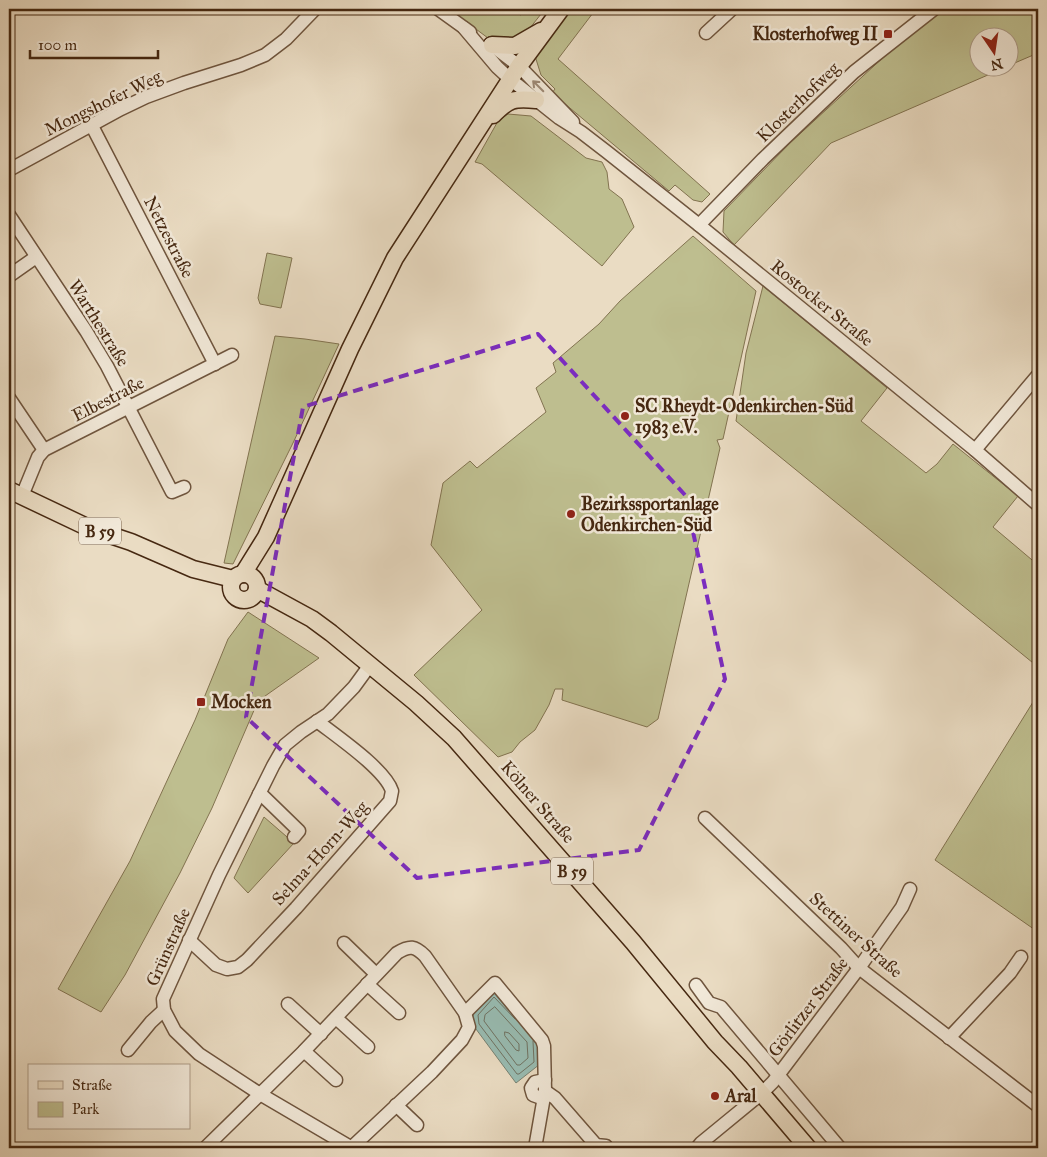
<svg xmlns="http://www.w3.org/2000/svg" width="1047" height="1157" viewBox="0 0 1047 1157" font-family="'IM FELL Great Primer',serif">
<style>
.green{fill:#bebe8f;stroke:#827350}
.water{fill:#98bcb2;stroke:#778172}
.lines{fill:none;stroke-linecap:round;stroke-linejoin:round}
.shore{stroke:#6f7262;stroke-width:1}
.minor-casing{stroke:#6f553e;stroke-width:15}
.major-casing{stroke:#462811;stroke-width:19}
.minor{stroke:#f1e8d8;stroke-width:12}
.major{stroke:#eadcc3;stroke-width:16}
.oneway{stroke:#9c8874}
.marked{fill:none;stroke:#7b2cbf;stroke-width:4;stroke-dasharray:10 6;stroke-linejoin:round}
.poi-dot{fill:#8f2418;stroke:#f1e8d8;stroke-width:2}
.labels{text-anchor:middle;dominant-baseline:central;stroke-width:5;stroke-linejoin:round;paint-order:stroke}
.shield{fill:#f1e8d8;stroke:#79624d;stroke-width:1}
.shield-label{font-size:16px;font-weight:bold;fill:#462811}
.poi-label{font-size:18px;font-weight:bold;fill:#462811;stroke:#f1e8d8;text-anchor:start}
.street-label{font-size:18px;fill:#462811;stroke:#f1e8d8}
</style>
<rect width="100%" height="100%" fill="#eadcc3"/>
<filter id="stains"><feTurbulence type="fractalNoise" baseFrequency=".004" numOctaves="4"/><feColorMatrix values="0 0 0 0 .2 0 0 0 0 .09 0 0 0 0 .02 0 0 0 .5 -.17"/></filter>
<radialGradient id="worn" r=".72"><stop offset=".6" stop-color="#630" stop-opacity="0"/><stop offset="1" stop-color="#630" stop-opacity=".3"/></radialGradient>
<g class="green">
<polygon points="449,9 506,9 521,15 526,9 545,9 522,38 492,41"/>
<polygon points="570,9 596,9 558,59 710,194 702,202 693,200 675,185 669,191 552,93 555,89 541,75 535,56"/>
<polygon points="942,9 1038,9 1038,53 1010,65 1010,38 980,38 980,68 1004,68 831,143 734,245 723,232 724,211 791,142 887,54"/>
<polygon points="508,114 531,116 586,158 602,162 607,172 609,189 622,199 634,227 602,266 482,164 475,162 498,121"/>
<polygon points="693,236 756,291 723,439 717,440 720,448 658,719 647,727 562,700 563,689 555,689 549,705 535,730 520,742 512,752 498,757 414,675 482,610 431,545 443,483 470,461 477,468 546,412 536,388 556,372 553,363 599,324 620,301"/>
<polygon points="267,253 292,258 281,308 260,304 258,298"/>
<polygon points="763,286 887,388 861,421 926,473 937,464 953,444 1018,496 993,527 1038,565 1038,667 736,421 746,353"/>
<polygon points="275,336 305,339 339,344 293,443 233,564 224,563"/>
<polygon points="248,612 319,658 258,701 212,808 180,873 125,975 101,1012 58,989 130,861 195,720 228,639"/>
<polygon points="1038,694 1038,932 935,860"/>
<polygon points="264,817 294,843 248,893 234,878"/>
</g>
<polygon class="water" points="495,992 538,1037 540,1064 516,1083 473,1025 473,1013"/>
<g class="lines">
<g class="shore">
<polygon points="495,1007 527,1042 528,1058 520,1065 517,1065 484,1021 485,1015"/>
<polyline points="515,1019 494,997 478,1015 479,1024 517,1074 519,1074 534,1062 533,1041"/>
<polygon points="505,1032 509,1033 519,1044 519,1051 516,1050 505,1036"/>
</g>
<g class="minor-casing">
<g id="minor">
<polyline points="438,9 470,32"/>
<polyline points="464,28 497,67 510,79 559,118 581,132 607,152 699,225 975,450 1038,505"/>
<polyline points="706,33 732,9"/>
<polyline points="490,44 519,66 573,122"/>
<polyline points="92,126 215,364"/>
<polyline points="9,170 121,109 146,97 184,83 241,65 265,55 286,39 315,9"/>
<polyline points="9,215 86,331 107,366 172,492 184,487"/>
<polyline points="699,225 763,159 854,72 934,9"/>
<polyline points="9,276 36,257"/>
<polyline points="9,398 44,450"/>
<polyline points="975,450 1038,375"/>
<polyline points="22,496 38,457 44,450 232,355"/>
<polyline points="259,794 264,797 299,831 294,837"/>
<polyline points="705,818 841,948 859,968 1038,1106"/>
<path d="M189 940 216 965 227 969 238 967 247 960 296 908 390 801 392 791C385 769 336 736 317 721"/>
<polyline points="344,943 376,974"/>
<polyline points="367,984 399,1013"/>
<polyline points="696,985 709,1003 721,1007 840,1148"/>
<polyline points="288,1004 321,1034"/>
<polyline points="465,1013 495,983 542,1040 544,1046 545,1091 535,1148"/>
<polyline points="336,1018 368,1047"/>
<polyline points="949,1038 1010,973 1021,957"/>
<polyline points="128,1050 151,1022 164,1010"/>
<polyline points="304,1051 336,1080"/>
<polyline points="545,1091 555,1098 596,1145 606,1146"/>
<polyline points="544,1099 533,1095 531,1088 535,1082 545,1080"/>
<polyline points="396,1105 417,1125"/>
<path d="M205 1148 304 1051 397 953C410 945 415 946 425 956L465 1013 469 1027 462 1040 432 1072 351 1148"/>
<polyline points="352,1148 260,1094 199,1054 175,1031 164,1010 163,999 219,875 273,766 285,745 301,732 328,714 354,687 370,665"/>
<polyline points="697,1148 701,1143 762,1093 773,1082 859,968 902,907 910,889"/>
</g>
</g>
<g class="major-casing">
<g id="major">
<polyline points="492,45 515,46 541,31"/>
<path d="M493 115C509 99 513 98 536 100"/>
<polyline points="9,490 89,528 131,542 193,569 233,579"/>
<polyline points="243,574 266,537 350,349 395,258 519,66 561,9"/>
<circle cx="244" cy="587" r="13"/>
<polyline points="257,589 312,619 331,633 416,703 454,738 633,942 715,1042 739,1067 808,1148"/>
</g>
</g>
<use href="#minor" class="minor"/>
<use href="#major" class="major"/>
</g>
<defs><path id="oneway-shaft" d="M-6 0H5M1.5-3L5.5 0L1.5 3" fill="none" stroke-width="1.6" stroke-linecap="round" stroke-linejoin="round" transform="scale(1.25)"/></defs>
<use class="oneway" href="#oneway-shaft" transform="translate(538 86) rotate(-135)"/>
<path class="marked" d="M538 334 685 495 725 679 639 850 417 878 246 717 303 407Z"/>
<g class="poi-dot">
<rect x="883" y="29" width="10" height="10" rx="2.5"/>
<circle cx="625" cy="416" r="5"/>
<circle cx="571" cy="514" r="5"/>
<rect x="196" y="697" width="10" height="10" rx="2.5"/>
<circle cx="715" cy="1096" r="5"/>
</g>
<g class="labels">
<g class="shield">
<rect x="79" y="517.5" width="42" height="27" rx="4"/>
<rect x="551" y="857.5" width="42" height="27" rx="4"/>
</g>
<g class="shield-label">
<text x="100" y="531">B 59</text>
<text x="572" y="871">B 59</text>
</g>
<g class="poi-label">
<text x="878" y="34" text-anchor="end">Klosterhofweg II</text>
<text x="635" y="406">SC Rheydt-Odenkirchen-Süd<tspan x="635" dy="21">1983 e.V.</tspan></text>
<text x="581" y="504">Bezirkssportanlage<tspan x="581" dy="21">Odenkirchen-Süd</tspan></text>
<text x="211" y="702">Mocken</text>
<text x="725" y="1096">Aral</text>
</g>
<g class="street-label">
<text transform="translate(798 102) rotate(-44)">Klosterhofweg</text>
<text transform="translate(103 103) rotate(-26)">Mongshofer Weg</text>
<text transform="translate(169 237) rotate(63)">Netzestraße</text>
<text transform="translate(822 303) rotate(39)">Rostocker Straße</text>
<text transform="translate(99 323) rotate(58)">Warthestraße</text>
<text transform="translate(108 399) rotate(-27)">Elbestraße</text>
<text transform="translate(538 802) rotate(49)">Kölner Straße</text>
<text transform="translate(320 853) rotate(-48)">Selma-Horn-Weg</text>
<text transform="translate(856 935) rotate(42)">Stettiner Straße</text>
<text transform="translate(168 947) rotate(-66)">Grünstraße</text>
<text transform="translate(808 1007) rotate(-53)">Görlitzer Straße</text>
</g>
</g>
<rect width="1047" height="1157" fill="none" stroke="#eadcc3" stroke-width="30"/>
<rect x="10" y="10" width="1027" height="1137" fill="none" stroke="#462811" stroke-width="2.5"/>
<rect x="15" y="15" width="1017" height="1127" fill="none" stroke="#462811"/>
<rect x="28" y="1064" width="162" height="65" fill="#f1e8d8" stroke="#ad9b88"/>
<rect x="38" y="1081" width="25" height="8" fill="#eadcc3" stroke="#ad9b88"/>
<text x="72" y="1090" font-size="15" fill="#462811">Straße</text>
<rect x="38" y="1102" width="25" height="15" fill="#bebe8f" stroke="#ad9b88"/>
<text x="72" y="1114" font-size="15" fill="#462811">Park</text>
<g transform="translate(994 52) rotate(167)"><circle r="24" fill="#f1e8d8" stroke="#ad9b88"/>
<path d="M0-4L9 19L0 12L-9 19Z" fill="#8f2418"/>
<text y="-8" font-size="14" font-weight="bold" text-anchor="middle" fill="#462811">N</text>
</g>
<path d="M30 50v8h128v-8" fill="none" stroke="#462811" stroke-width="2.5"/>
<text x="38" y="50" font-size="15" fill="#462811" stroke="#f1e8d8" stroke-width="4" paint-order="stroke">100 m</text>
<rect width="100%" height="100%" filter="url(#stains)"/>
<rect width="100%" height="100%" fill="url(#worn)"/>
</svg>
